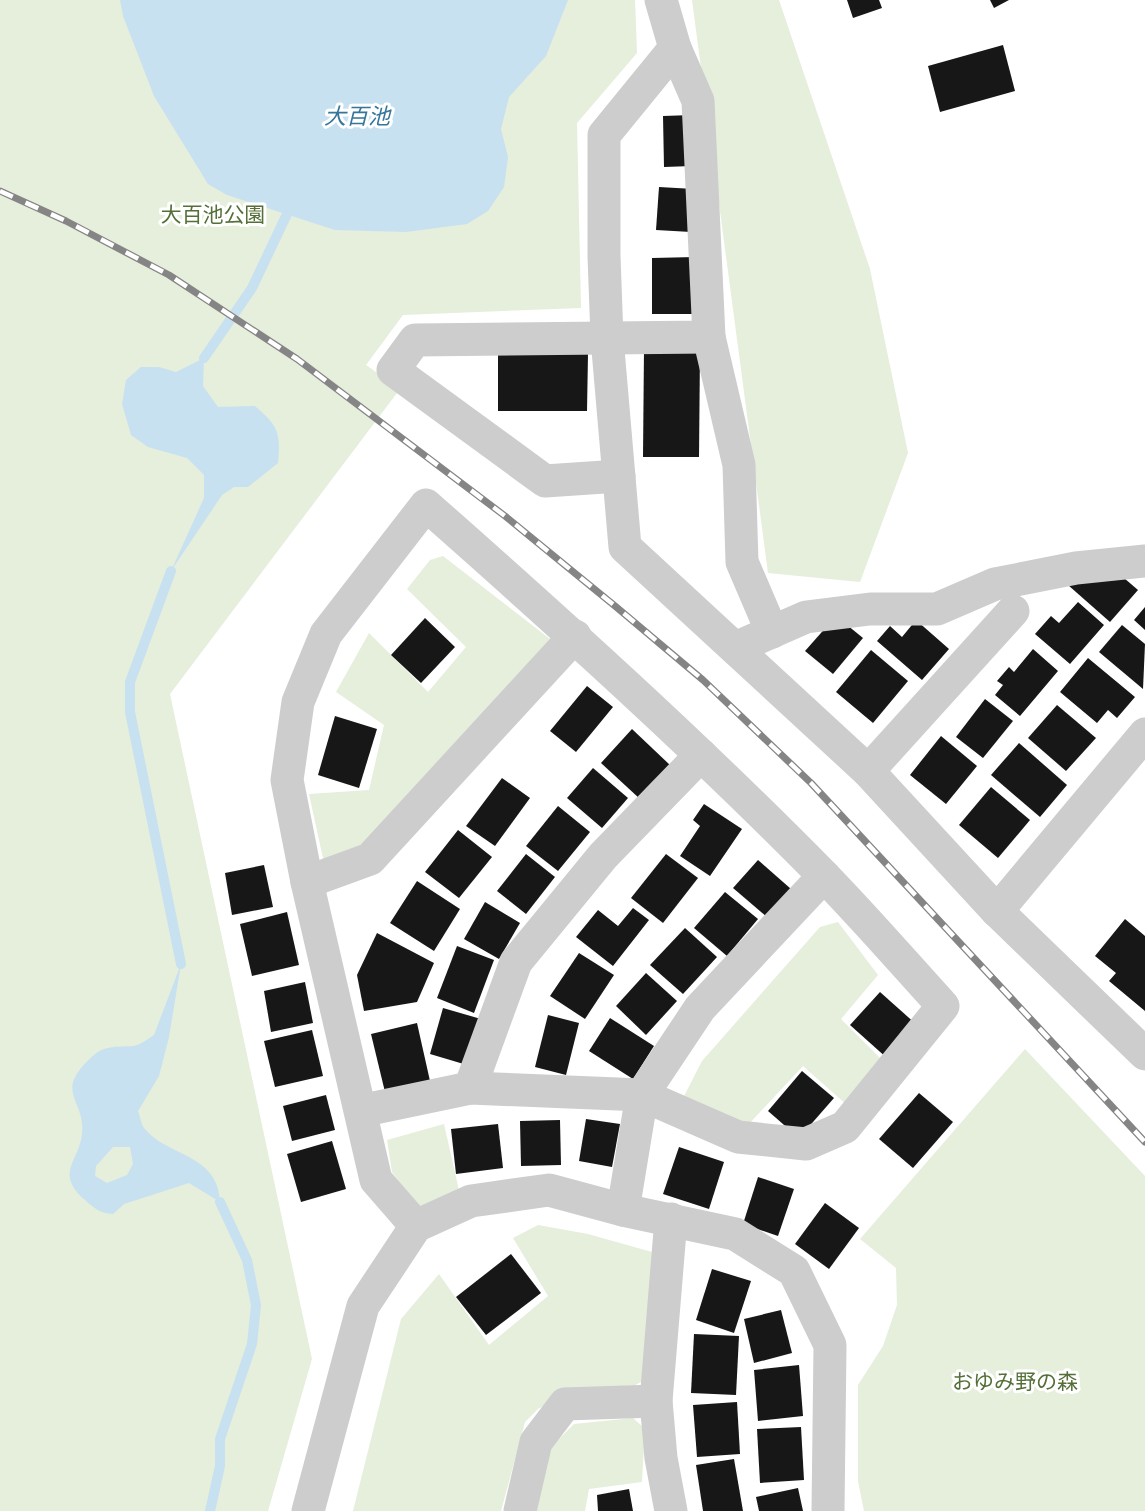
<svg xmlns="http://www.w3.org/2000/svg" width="1145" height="1511" viewBox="0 0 1145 1511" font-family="Lato,'Noto Sans JP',sans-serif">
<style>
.green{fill:#e6eedc}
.water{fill:#c7e1f0;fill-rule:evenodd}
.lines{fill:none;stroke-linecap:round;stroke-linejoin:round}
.stream{stroke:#c7e1f0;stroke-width:10}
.building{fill:#171717}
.minor{stroke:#cdcdcd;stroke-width:33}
.rail-casing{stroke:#858585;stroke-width:7}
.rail{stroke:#fff;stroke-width:4.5;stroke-dasharray:14;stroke-linecap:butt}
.labels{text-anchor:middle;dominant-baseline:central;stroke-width:6;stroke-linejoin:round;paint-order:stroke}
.park-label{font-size:21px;fill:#547038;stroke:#fff}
.water-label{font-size:22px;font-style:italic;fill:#35769a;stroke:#fff}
</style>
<rect width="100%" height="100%" fill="#fff"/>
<g class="green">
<polygon points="0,0 635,0 637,53 577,123 581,308 403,315 366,365 400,389 170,694 312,1359 268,1511 0,1511"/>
<polygon points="692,0 779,0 870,269 908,453 860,582 768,573"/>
<polygon points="443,556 550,639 379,850 326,872 309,794 369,790 384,725 336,692 369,633 428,692 466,647 407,589 430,560"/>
<polygon points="838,922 878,975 841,1019 894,1072 857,1114 803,1066 748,1125 681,1102 702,1061 820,927"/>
<polygon points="1025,1049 1145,1176 1145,1511 864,1511 858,1481 858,1385 883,1346 897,1305 896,1268 860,1239"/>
<polygon points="444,1124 463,1208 422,1213 392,1172 387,1140"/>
<polygon points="538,1225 588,1234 652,1252 644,1380 634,1386 576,1389 538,1409 525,1422 501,1511 353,1511 401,1319 439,1274 489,1345 548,1296 513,1238"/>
<polygon points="633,1418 645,1429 642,1482 589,1489 585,1511 533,1511 546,1452 574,1424"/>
</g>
<g class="water">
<polygon points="120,0 568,0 546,56 509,97 501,129 508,157 504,187 488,211 467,224 406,232 335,230 227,195 208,184 154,96 123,16"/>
<path d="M204 358 203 386 218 407 255 406C278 426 281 432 278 463L248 487H234L222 495 171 571 204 498V475L187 458 148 447 131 435 122 404 126 380 141 367H159L176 372Z"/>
<path d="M181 964 169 1037 159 1076 138 1111C140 1116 141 1124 144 1128 167 1157 218 1153 220 1202L189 1183 124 1204 113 1214C100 1213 95 1209 85 1200 54 1173 79 1162 82 1134 86 1098 51 1093 94 1055 105 1045 120 1047 133 1046 140 1045 148 1039 154 1035ZM113 1147H130L133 1164 127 1175 107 1183 95 1176 96 1166Z"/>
</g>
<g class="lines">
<g class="stream">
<polyline points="204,358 252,288 287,214"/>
<polyline points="171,571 130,682 130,712 181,964"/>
<polyline points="210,1511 220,1466 220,1439 252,1344 256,1305 247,1260 220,1202"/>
</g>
</g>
<g class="building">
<polygon points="847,0 879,0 882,8 853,18"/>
<polygon points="990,0 1009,0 994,8"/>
<polygon points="1003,45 1015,91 940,112 928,66"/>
<polygon points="692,115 692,166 664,167 663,116"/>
<polygon points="659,187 694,189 691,232 656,230"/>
<polygon points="695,257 695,314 652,314 652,258"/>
<polygon points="644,348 700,349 699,457 643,457"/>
<polygon points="498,354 588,354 587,411 498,411"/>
<polygon points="1124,578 1138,590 1110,622 1068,585"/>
<polygon points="1078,602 1104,625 1070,664 1035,634 1051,616 1059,623"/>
<polygon points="1145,607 1145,630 1134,620"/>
<polygon points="836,616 863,638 833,674 805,651"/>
<polygon points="425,618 455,647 421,683 391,655"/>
<polygon points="916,620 949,649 922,680 877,641 890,626 902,637"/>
<polygon points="1122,625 1145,644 1143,689 1099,652"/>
<polygon points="1033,649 1058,671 1020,716 995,695 1003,685 997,681 1009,667 1014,672"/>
<polygon points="871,650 908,681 873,723 836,692"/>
<polygon points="1088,658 1135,697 1117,718 1108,710 1097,723 1060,692"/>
<polygon points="587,686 613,707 576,752 550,731"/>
<polygon points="985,699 1013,721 983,758 956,737"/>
<polygon points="1057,705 1096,738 1066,771 1028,738"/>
<polygon points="335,716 377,729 359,788 318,775"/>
<polygon points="632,729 671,766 640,799 601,763"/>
<polygon points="941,736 977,766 946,804 910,775"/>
<polygon points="1019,743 1067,785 1040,817 991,775"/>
<polygon points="593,768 628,798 602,828 567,798"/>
<polygon points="502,778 530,798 495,846 466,826"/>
<polygon points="991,787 1030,820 998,858 959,825"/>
<polygon points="704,804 742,829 710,876 680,856 700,826 693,820"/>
<polygon points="558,806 590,832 558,871 526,846"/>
<polygon points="458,830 492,857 459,898 425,872"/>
<polygon points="526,854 555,877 526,914 497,891"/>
<polygon points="666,854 698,878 663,923 631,898"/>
<polygon points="758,860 791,889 767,917 733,888"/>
<polygon points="264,865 273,907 232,915 225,873"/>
<polygon points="417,881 460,909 434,951 390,923"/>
<polygon points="725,892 758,919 727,956 694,928"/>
<polygon points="485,902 520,923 499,959 464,939"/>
<polygon points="633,908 649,920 613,966 576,937 598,910 618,926"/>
<polygon points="287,912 299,965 252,976 240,924"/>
<polygon points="1125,919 1145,936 1145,1011 1109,981 1116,973 1095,956"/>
<polygon points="685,928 717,957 683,994 650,965"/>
<polygon points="377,933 434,963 417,1002 364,1011 357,975"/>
<polygon points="457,946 494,960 474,1013 437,998"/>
<polygon points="579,953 614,975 585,1019 550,996"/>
<polygon points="646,973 677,1001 646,1035 616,1006"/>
<polygon points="305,982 313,1023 271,1032 264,991"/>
<polygon points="880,992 917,1025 888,1059 850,1025"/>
<polygon points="443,1008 481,1019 467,1065 430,1054"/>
<polygon points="548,1015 579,1023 566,1075 535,1067"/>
<polygon points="610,1018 654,1046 633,1079 589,1051"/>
<polygon points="417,1023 430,1081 385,1092 371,1034"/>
<polygon points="312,1030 323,1076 275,1087 264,1041"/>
<polygon points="802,1071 834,1098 799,1138 768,1111"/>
<polygon points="919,1093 953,1122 913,1168 879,1139"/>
<polygon points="326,1095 335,1130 292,1141 283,1106"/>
<polygon points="586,1119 620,1124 612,1167 579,1161"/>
<polygon points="560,1120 561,1165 521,1166 520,1121"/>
<polygon points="498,1124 503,1168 456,1174 451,1129"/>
<polygon points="332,1141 346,1189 301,1202 287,1154"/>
<polygon points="679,1147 724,1162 709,1209 663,1194"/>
<polygon points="758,1177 794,1189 778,1236 743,1224"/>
<polygon points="825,1203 859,1228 829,1269 795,1244"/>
<polygon points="511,1254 541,1293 486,1335 456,1297"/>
<polygon points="712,1269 751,1281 734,1333 696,1320"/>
<polygon points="781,1310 792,1353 754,1363 744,1319"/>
<polygon points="694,1334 739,1336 736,1395 691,1393"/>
<polygon points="799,1365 803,1416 758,1421 754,1370"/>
<polygon points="737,1402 740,1454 697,1457 693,1405"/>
<polygon points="801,1427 804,1480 760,1483 757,1429"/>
<polygon points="734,1459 743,1511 703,1511 696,1465"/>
<polygon points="798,1488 803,1511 759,1511 756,1497"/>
<polygon points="629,1489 633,1511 598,1511 597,1495"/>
</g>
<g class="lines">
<g class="minor">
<polyline points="661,0 675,48 604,135 604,256 607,338 625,547 868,771 997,911 1145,1054"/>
<polyline points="709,337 739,465 742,562 772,632"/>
<polyline points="619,476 545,481 393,370 415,340 709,337 698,101 675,48"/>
<polyline points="735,648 806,617 870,609 937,609 995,584 1076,568 1145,561"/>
<polyline points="868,771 1013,611"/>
<polyline points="307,882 370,859 575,636"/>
<polyline points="997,911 1145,734"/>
<polyline points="470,1088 516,962 603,856 701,755"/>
<path d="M360 1111 470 1088 642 1095 738 1137 806 1144 845 1127 943 1006C903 962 864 917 823 875 696 746 562 625 426 505L326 634 298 702 287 780 307 882 376 1180 416 1226"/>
<polyline points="623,1210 642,1095 700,1008 824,876"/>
<polyline points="671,1219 656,1401 661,1458 671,1511"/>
<polyline points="308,1511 363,1306 416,1226 471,1201 549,1190 623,1210 735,1234 794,1271 830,1345 828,1511"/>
<polyline points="520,1511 536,1442 565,1404 656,1401"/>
</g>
<g class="rail-casing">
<polyline id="rail" points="0,191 66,221 169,275 297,359 505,516 615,606 703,680 811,783 1145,1142"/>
</g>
<use href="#rail" class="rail"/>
</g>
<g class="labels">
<g class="park-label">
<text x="213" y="213">大百池公園</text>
<text x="1015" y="1380">おゆみ野の森</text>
</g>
<g class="water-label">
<text x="357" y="115">大百池</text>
</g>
</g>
</svg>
